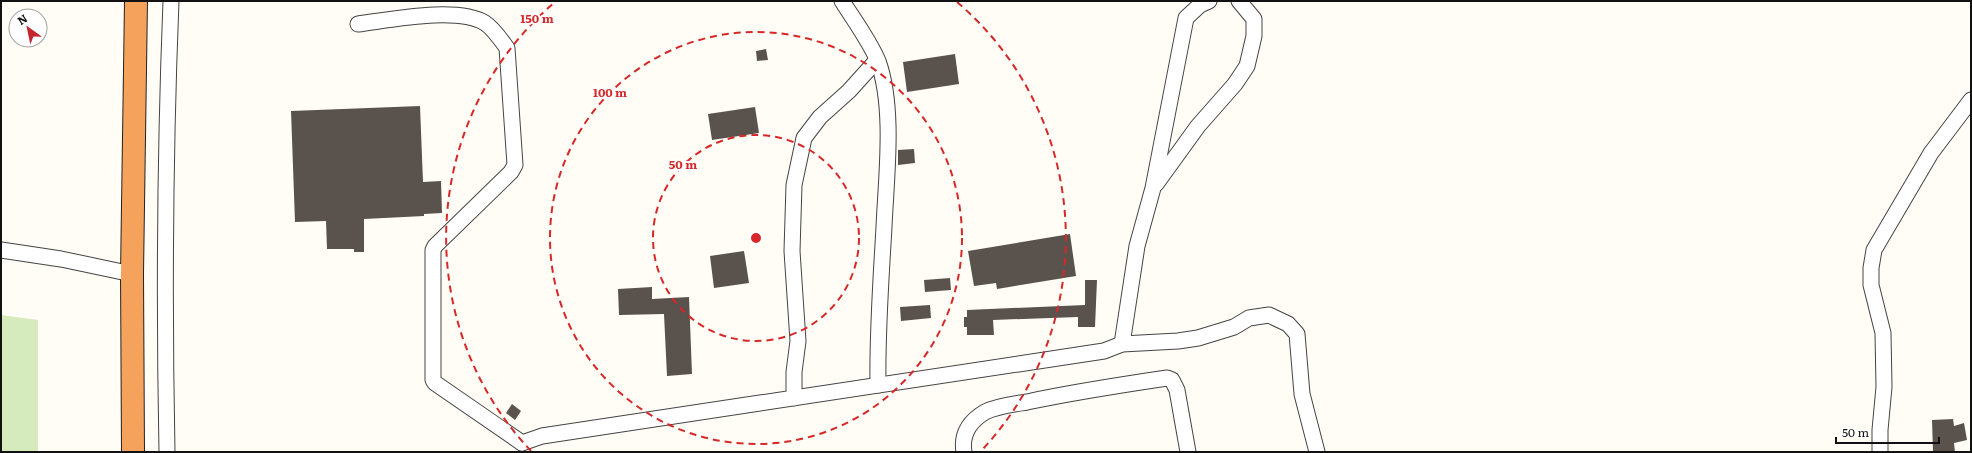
<svg xmlns="http://www.w3.org/2000/svg" width="1972" height="453" viewBox="0 0 1972 453" font-family="Literata,serif">
<style>
.green{fill:#d5ebbd}
.building{fill:#5a524d}
.lines{fill:none;stroke-linecap:round;stroke-linejoin:round}
.minor-casing{stroke:#444;stroke-width:17}
.highway-casing{stroke:#222;stroke-width:24}
.minor{stroke:#fff;stroke-width:15}
.highway{stroke:#f5a25d;stroke-width:22}
.ring{fill:none;stroke:#d62828;stroke-width:2;stroke-dasharray:7 5}
.centre{fill:#d62828;stroke:#fff;stroke-width:2}
.ring-label{font-size:12px;text-anchor:middle;font-weight:bold;fill:#d62828;stroke:#fff;stroke-width:4;stroke-linejoin:round;paint-order:stroke}
</style>
<rect width="100%" height="100%" fill="#fffdf5"/>
<polygon class="green" points="1,315 38,320 38,452 1,452"/>
<g class="building">
<polygon points="766,49 768,60 757,61 756,51"/>
<polygon points="955,54 959,84 907,92 903,62"/>
<polygon points="420,106 423,182 441,181 442,213 424,214 424,216 364,219 364,252 354,252 354,249 327,249 326,221 295,222 291,111"/>
<polygon points="755,107 759,133 712,140 708,114"/>
<polygon points="914,149 915,163 898,165 898,150"/>
<polygon points="1070,234 1076,276 997,289 996,283 974,286 968,251"/>
<polygon points="744,251 749,283 714,288 710,256"/>
<polygon points="950,278 951,290 925,292 924,280"/>
<polygon points="1085,280 1097,280 1095,327 1078,327 1078,317 993,320 994,335 967,335 967,327 964,327 964,317 967,317 967,310 1085,305"/>
<polygon points="652,287 652,299 689,297 692,374 667,376 664,314 619,315 618,289"/>
<polygon points="930,305 931,318 901,321 900,307"/>
<polygon points="512,404 521,411 515,420 506,413"/>
<polygon points="1953,419 1954,426 1964,423 1967,440 1954,443 1955,452 1933,452 1932,420"/>
</g>
<g class="lines">
<g class="minor-casing">
<g id="minor">
<path d="M842 1C854 20 869 40 878 61 895 108 886 178 884 227 881 280 877 333 878 385"/>
<path d="M358 24C390 20 457 6 485 23 494 29 501 40 507 48L515 165 511 172 435 246 433 250V380L435 383 522 443"/>
<polyline points="1156,184 1198,126 1235,84 1247,66 1254,36 1254,19 1239,1"/>
<polyline points="1,250 61,259 132,274"/>
<polyline points="1122,344 1137,246 1153,188 1186,18 1200,5 1209,1"/>
<polyline points="794,398 794,372 798,341 792,251 794,185 804,138 820,117 849,91 877,60"/>
<polyline points="522,443 542,436 1104,351 1122,344 1178,341 1198,338 1234,327 1249,318 1269,315 1288,324 1297,334 1302,394 1317,452"/>
<path d="M167 452C164 302 165 151 171 1"/>
<path d="M964 452C961 434 970 421 985 412 997 406 1015 404 1027 402 1073 392 1120 385 1167 378L1172 380 1177 390 1188 452"/>
<polyline points="1880,452 1880,430 1884,387 1883,333 1871,285 1871,268 1874,250 1931,153 1971,100"/>
</g>
</g>
<g class="highway-casing">
<polyline id="highway" points="133,452 132,274 136,1"/>
</g>
<use href="#minor" class="minor"/>
<use href="#highway" class="highway"/>
</g>
<g class="ring">
<circle cx="756" cy="238" r="103"/>
<circle cx="756" cy="238" r="206"/>
<path d="M531 451A310 310 0 0 1 555 2M957 2A310 310 0 0 1 981 451"/>
</g>
<circle cx="756" cy="238" r="6" class="centre"/>
<g class="ring-label">
<text x="537" y="23">150 m</text>
<text x="610" y="97">100 m</text>
<text x="683" y="169">50 m</text>
</g>
<rect width="1972" height="453" fill="none" stroke="#111111" stroke-width="4"/>
<g transform="translate(28 28) rotate(327)"><circle r="19" fill="#ffffff" stroke="#a0a0a0"/>
<path d="M0-3L7 15L0 10L-7 15Z" fill="#c4262e"/>
<text y="-6" font-size="11" font-weight="bold" text-anchor="middle" fill="#111111">N</text>
</g>
<path d="M1836 437v6h103v-6" fill="none" stroke="#111111" stroke-width="2"/>
<text x="1842" y="437" font-size="12" fill="#111111" stroke="#ffffff" stroke-width="3" paint-order="stroke">50 m</text>
</svg>
